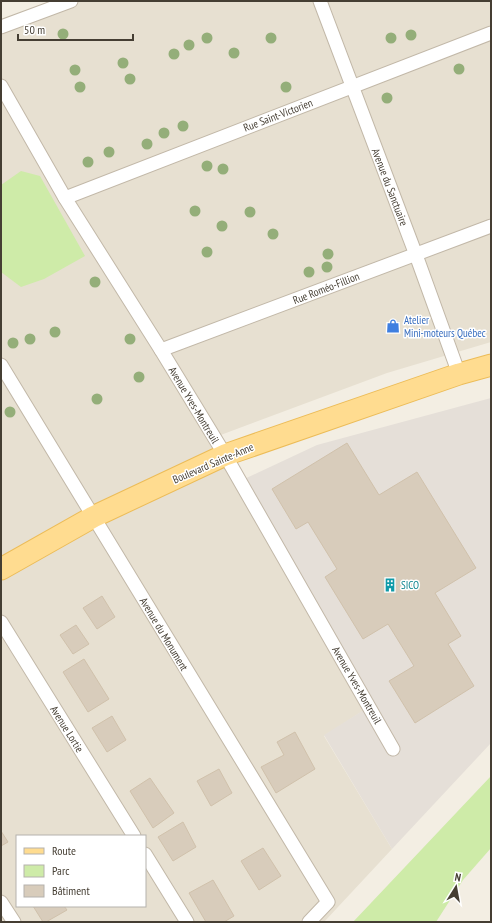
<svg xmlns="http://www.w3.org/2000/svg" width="492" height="923" viewBox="0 0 492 923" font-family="'PT Sans Narrow',sans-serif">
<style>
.residential{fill:#e7e0d1;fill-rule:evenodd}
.industrial{fill:#e5dfd8}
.green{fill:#ceeba8}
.building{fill:#d8ccbb;stroke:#d0c1ab}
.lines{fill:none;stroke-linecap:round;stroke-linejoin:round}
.street-casing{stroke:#c2b8a8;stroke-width:15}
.primary-casing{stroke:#ecbc58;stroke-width:23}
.street{stroke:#fff;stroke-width:13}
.primary{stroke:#ffdc90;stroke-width:21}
.tree{fill:#94ae79}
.labels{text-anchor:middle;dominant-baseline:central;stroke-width:3;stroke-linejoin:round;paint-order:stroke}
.street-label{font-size:11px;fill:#453e33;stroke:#fff}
.shop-label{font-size:11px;fill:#366cbe;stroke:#fff;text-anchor:start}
.culture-label{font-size:11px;fill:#0d838f;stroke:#fff;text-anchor:start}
</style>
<rect width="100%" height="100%" fill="#f3eee3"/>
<path class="residential" d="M71 1H491V342L387 373 218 436 240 481 375 703 324 736 392 849 324 922H1V27ZM17 836H145V906H17Z"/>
<polygon class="industrial" points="491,398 491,743 392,849 324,735 375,703 240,481 317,445"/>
<g class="green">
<polygon points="21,171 40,176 85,256 44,279 21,287 1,272 1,185"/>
<polygon points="491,776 491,848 463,880 436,922 353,922"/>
</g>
<g class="building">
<polygon points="347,443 379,495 417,472 476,568 435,593 461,636 448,644 474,686 415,723 389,681 414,666 388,624 363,639 325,577 337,569 308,522 296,529 272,489"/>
<polygon points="102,596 115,617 97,629 83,608"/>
<polygon points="76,625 89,644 73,654 60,635"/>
<polygon points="84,659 109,699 88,712 63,672"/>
<polygon points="112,716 126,740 107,752 92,728"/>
<polygon points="295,732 315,769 276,793 261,767 284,755 277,742"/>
<polygon points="219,769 232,793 211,806 197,781"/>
<polygon points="150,778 174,813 153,828 130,791"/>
<polygon points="183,822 196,847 173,861 158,837"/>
<polygon points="1,831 8,842 1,846"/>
<polygon points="263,848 281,876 259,890 241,861"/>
<polygon points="213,880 234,916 224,922 206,922 189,893"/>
<polygon points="33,906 64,906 67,910 46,922 43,922"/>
</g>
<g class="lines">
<g class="street-casing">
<g id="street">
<polyline points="320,1 416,255 459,374"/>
<polyline points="1,27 71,1"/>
<polyline points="1,86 65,198 161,350 225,455 393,749"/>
<polyline points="65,198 491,33"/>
<polyline points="161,350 491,226"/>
<polyline points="1,365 328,902 309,922"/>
<polyline points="1,622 134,836"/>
<polyline points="145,854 187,922"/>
<polyline points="1,902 14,922"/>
</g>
</g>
<g class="primary-casing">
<polyline id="primary" points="1,569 93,517 225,455 459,374 491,365"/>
</g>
<use href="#street" class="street"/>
<use href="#primary" class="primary"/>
</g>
<g class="tree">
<circle cx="63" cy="34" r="5.5"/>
<circle cx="411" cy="35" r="5.5"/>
<circle cx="207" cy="38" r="5.5"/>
<circle cx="271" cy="38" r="5.5"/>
<circle cx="391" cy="38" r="5.5"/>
<circle cx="189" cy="45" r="5.5"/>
<circle cx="234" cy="53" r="5.5"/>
<circle cx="174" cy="54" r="5.5"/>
<circle cx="123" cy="63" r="5.5"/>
<circle cx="459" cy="69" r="5.5"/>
<circle cx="75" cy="70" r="5.5"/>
<circle cx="130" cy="79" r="5.5"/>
<circle cx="80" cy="87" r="5.5"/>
<circle cx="286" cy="87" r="5.5"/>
<circle cx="387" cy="98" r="5.5"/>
<circle cx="183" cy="126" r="5.5"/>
<circle cx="164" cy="133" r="5.5"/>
<circle cx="147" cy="144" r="5.5"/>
<circle cx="109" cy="152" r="5.5"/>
<circle cx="88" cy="162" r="5.5"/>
<circle cx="207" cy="166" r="5.5"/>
<circle cx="223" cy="169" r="5.5"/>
<circle cx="195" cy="211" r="5.5"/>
<circle cx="250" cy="212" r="5.5"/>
<circle cx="222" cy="226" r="5.5"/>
<circle cx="273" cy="234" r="5.5"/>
<circle cx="207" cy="252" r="5.5"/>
<circle cx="328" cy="254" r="5.5"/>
<circle cx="327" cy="267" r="5.5"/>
<circle cx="309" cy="272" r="5.5"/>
<circle cx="95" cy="282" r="5.5"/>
<circle cx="55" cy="332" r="5.5"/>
<circle cx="30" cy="339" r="5.5"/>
<circle cx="130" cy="339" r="5.5"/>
<circle cx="13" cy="343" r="5.5"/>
<circle cx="139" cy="377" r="5.5"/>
<circle cx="97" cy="399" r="5.5"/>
<circle cx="10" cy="412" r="5.5"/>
</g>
<defs>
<g id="shop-bare" transform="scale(1.08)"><path d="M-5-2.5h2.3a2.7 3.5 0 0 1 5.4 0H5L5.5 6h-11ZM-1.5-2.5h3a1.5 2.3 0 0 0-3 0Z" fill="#3f7fe0" stroke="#fff" stroke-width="2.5" paint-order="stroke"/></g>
<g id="building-bare" transform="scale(1.08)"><path d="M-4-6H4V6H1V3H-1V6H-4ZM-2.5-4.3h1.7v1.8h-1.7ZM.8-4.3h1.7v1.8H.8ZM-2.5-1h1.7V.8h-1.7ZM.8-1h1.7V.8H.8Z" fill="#0f9aa8" stroke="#fff" stroke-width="2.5" paint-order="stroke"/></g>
</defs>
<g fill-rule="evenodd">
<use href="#shop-bare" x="393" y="326"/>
<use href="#building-bare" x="390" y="585"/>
</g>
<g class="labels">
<g class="street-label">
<text transform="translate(278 115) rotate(-21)">Rue Saint-Victorien</text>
<text transform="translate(390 187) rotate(69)">Avenue du Sanctuaire</text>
<text transform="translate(326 288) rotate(-21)">Rue Roméo-Fillion</text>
<text transform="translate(194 405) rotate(59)">Avenue Yves-Montreuil</text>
<text transform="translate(213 463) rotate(-23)">Boulevard Sainte-Anne</text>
<text transform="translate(164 634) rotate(59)">Avenue du Monument</text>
<text transform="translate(357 685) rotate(60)">Avenue Yves-Montreuil</text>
<text transform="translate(67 729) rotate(58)">Avenue Lortie</text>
</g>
<g class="shop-label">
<text x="404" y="320">Atelier<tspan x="404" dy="13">Mini-moteurs Québec</tspan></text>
</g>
<g class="culture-label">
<text x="401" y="585">SICO</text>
</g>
</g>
<rect width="492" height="923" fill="none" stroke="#453e33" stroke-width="4"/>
<rect x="16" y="835" width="130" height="72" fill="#ffffff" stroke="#b5b2ad"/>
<rect x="24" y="848" width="20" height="6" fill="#ffdc90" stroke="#b5b2ad"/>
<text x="52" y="855" font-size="12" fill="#453e33">Route</text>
<rect x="24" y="865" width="20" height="12" fill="#ceeba8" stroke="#b5b2ad"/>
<text x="52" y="875" font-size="12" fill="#453e33">Parc</text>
<rect x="24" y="885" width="20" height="12" fill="#d8ccbb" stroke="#b5b2ad"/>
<text x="52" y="895" font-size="12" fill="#453e33">Bâtiment</text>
<g transform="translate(456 887) rotate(11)" stroke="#ffffff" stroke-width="3" paint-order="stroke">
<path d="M0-3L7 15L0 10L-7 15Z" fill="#453e33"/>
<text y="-6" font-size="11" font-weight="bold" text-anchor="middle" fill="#453e33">N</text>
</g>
<path d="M18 34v6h115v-6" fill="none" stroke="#453e33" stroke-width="2"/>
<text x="24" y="34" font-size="12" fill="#453e33" stroke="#ffffff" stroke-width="3" paint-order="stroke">50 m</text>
</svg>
